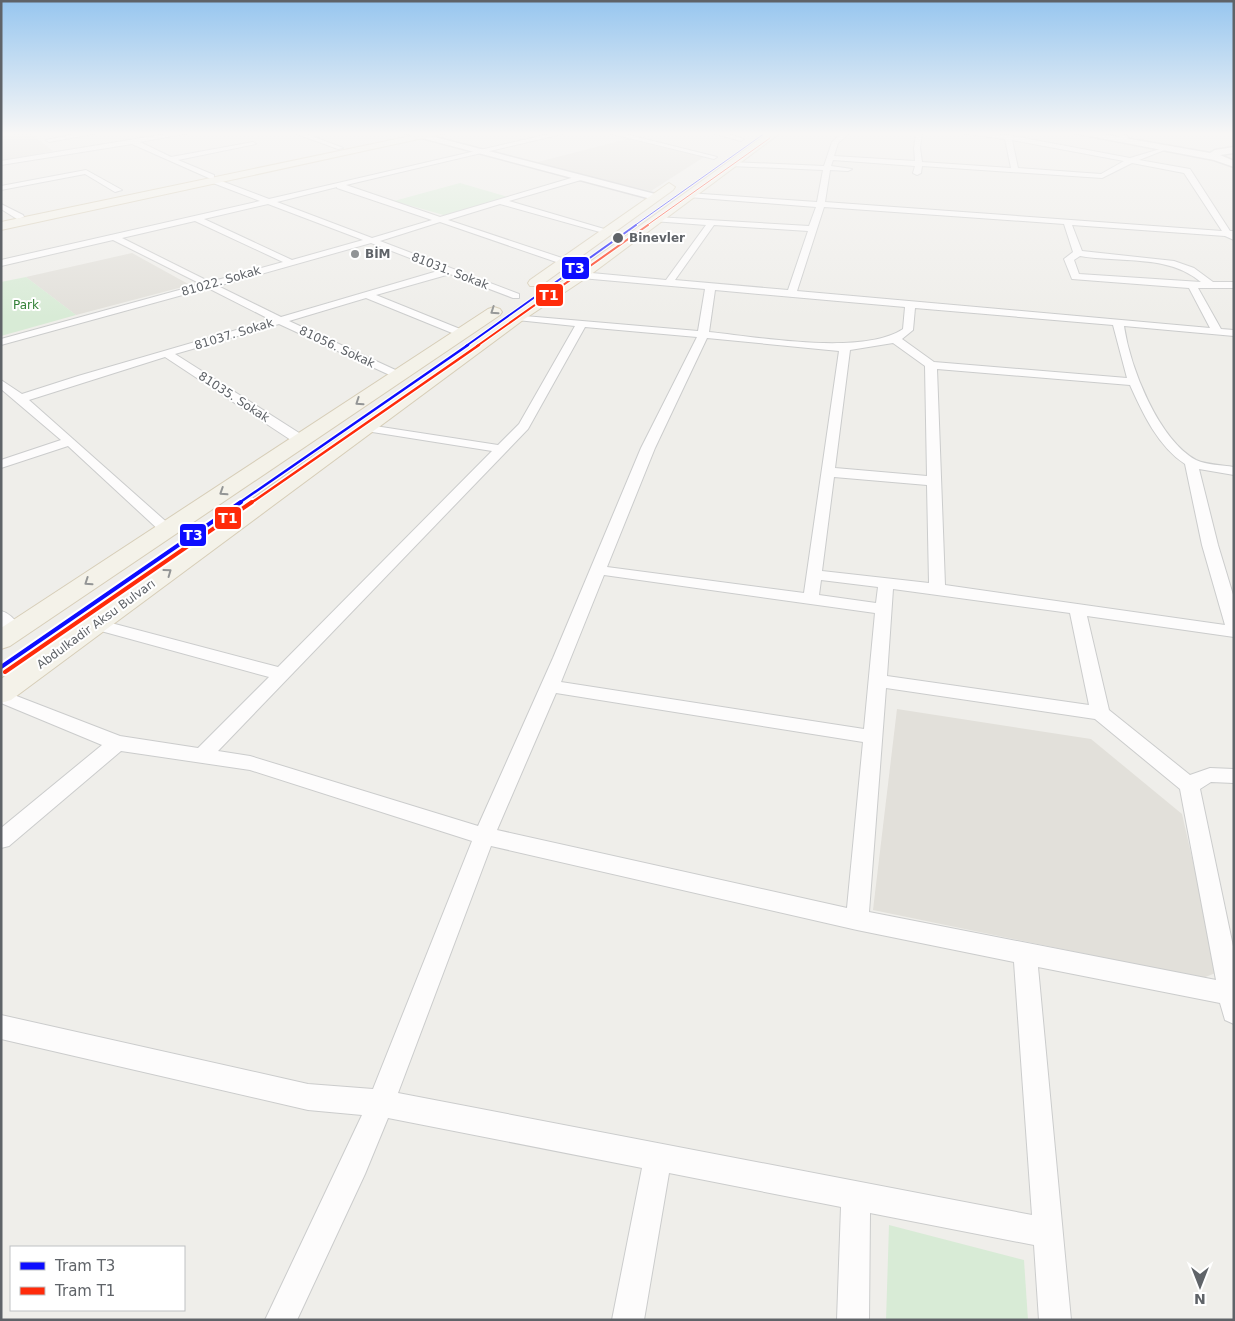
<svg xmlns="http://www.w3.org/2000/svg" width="1235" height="1321" viewBox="0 0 1235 1321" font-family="'DejaVu Sans',sans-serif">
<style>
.education{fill:#e2e0da}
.green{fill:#d8ebd6}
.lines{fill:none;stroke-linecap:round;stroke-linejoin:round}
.street-casing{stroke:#cbcccc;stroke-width:2}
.secondary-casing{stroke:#cacacb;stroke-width:3}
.primary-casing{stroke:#d7ceb8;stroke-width:2}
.street{fill:#fdfcfc;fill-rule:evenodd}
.secondary{fill:#fdfcfc;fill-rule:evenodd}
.primary{fill:#f4f2e9;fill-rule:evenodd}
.tram-1-far3-casing{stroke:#fff;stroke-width:2.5}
.tram-1-far2-casing{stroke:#fff;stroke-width:4}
.tram-1-far1-casing{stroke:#fff;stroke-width:5}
.tram-1-casing{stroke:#fff;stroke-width:8}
.tram-2-far3-casing{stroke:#fff;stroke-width:2.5}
.tram-2-far2-casing{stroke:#fff;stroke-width:4}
.tram-2-far1-casing{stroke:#fff;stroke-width:5}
.tram-2-casing{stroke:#fff;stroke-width:8}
.tram-1-far3{stroke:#0d0dff;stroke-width:1}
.tram-1-far2{stroke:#0d0dff;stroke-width:2}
.tram-1-far1{stroke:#0d0dff;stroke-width:2.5}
.tram-1{stroke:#0d0dff;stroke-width:4}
.tram-2-far3{stroke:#ff2b0a;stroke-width:1}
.tram-2-far2{stroke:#ff2b0a;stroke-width:2}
.tram-2-far1{stroke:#ff2b0a;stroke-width:2.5}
.tram-2{stroke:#ff2b0a;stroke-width:4}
.oneway{stroke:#939595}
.stop-dot{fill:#5f6368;stroke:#fff;stroke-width:2}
.poi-dot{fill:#919496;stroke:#fff;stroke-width:2}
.labels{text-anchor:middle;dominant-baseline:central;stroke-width:4;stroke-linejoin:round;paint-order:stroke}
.far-stop-label{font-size:12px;font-weight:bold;fill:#5f6368;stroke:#fff;text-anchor:start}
.far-poi-label{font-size:12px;font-weight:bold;fill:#5f6368;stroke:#fff;text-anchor:start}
.far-street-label{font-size:12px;fill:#5f6368;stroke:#fff}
.far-park-label{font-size:12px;fill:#348238;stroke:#fff}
.line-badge{stroke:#fff;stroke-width:2}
.badge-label{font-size:14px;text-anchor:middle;font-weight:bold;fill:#fff}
</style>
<rect width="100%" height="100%" fill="#efeeea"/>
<g class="education">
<polygon points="18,133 30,133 53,151 1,161 1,136"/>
<polygon points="627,139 704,157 651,191 534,163"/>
<polygon points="132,253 190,285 76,315 26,277"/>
<polygon points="897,709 1091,739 1182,814 1218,972 1203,978 873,910"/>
</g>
<g class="green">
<polygon points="460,183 508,197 447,216 394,201"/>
<polygon points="26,277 76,315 1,336 1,282"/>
<polygon points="889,1225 1024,1260 1028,1320 886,1320"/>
</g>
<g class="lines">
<g class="street-casing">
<g id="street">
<polygon points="80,133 98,133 49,142 46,140"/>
<polygon points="172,133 189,133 140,142 171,157 253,142 256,144 178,160 214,175 214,179 211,179 132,144 1,165 1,161"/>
<polygon points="294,133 304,133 343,148 338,149"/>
<path d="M553 133H566L346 185 440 217 578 176 582 178 581 180 509 201 611 231 607 234 500 204 448 220 568 260 570 262 565 265 440 222 380 241 519 294V298H513L450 274 376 295 465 331V335H457L366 298 289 321 402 373V377H394L279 324 175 354 307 438 308 441 307 444H297L165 357 29 400 171 526 173 529 171 532H161L68 446 1 468V460L61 440 1 389V380L22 394 78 376 271 320 208 288 1 345V339L201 284 113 240 1 266V260L260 201 213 183 212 181 216 179 269 199ZM337 187V188L432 220 372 238 277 202ZM268 204 363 240 292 260 204 219ZM195 221 283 262 210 282 122 238ZM371 243 441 270 281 317 218 286Z"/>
<polygon points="608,133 621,133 717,157 714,159"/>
<polygon points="712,133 725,133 744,139 741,141"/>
<path d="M842 133H850L838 143 834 156 915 161 914 148 916 133H922L920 148 922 162 1011 168 1005 139 961 133 1008 135 1130 158 1167 147V149L1139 160 1190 169 1230 231H1234V240L1225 236 1072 225 1082 251 1174 261 1194 268 1213 282H1234V288H1198L1221 329 1234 330V336L1124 326C1130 367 1158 439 1196 460 1207 465 1222 465 1234 467V475L1199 469 1218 545 1234 598V637L1087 616 1109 710 1190 775 1210 768 1234 769V783L1211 782 1200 789 1234 951V1024L1225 1020 1220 1003 1038 967 1071 1320H1039L1034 1245 870 1213 869 1320H837L841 1207 669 1173 644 1320H612L642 1168 388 1118 365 1174 297 1320H265L362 1115 308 1110 1 1039V1015L308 1084 373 1089 472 841 250 770 121 751 9 846 1 848V828L102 745 1 703V690L120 736 198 748 269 677 90 628 88 624 90 620 96 619 278 667 492 451 366 431 362 430 360 427 362 424 498 445 519 424 575 326 517 320 513 319V315L698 331 705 289 581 278 576 275 581 272 666 280 706 225 653 221 652 219 656 217 809 226 816 207 688 197 684 195 688 193 817 202 823 170 731 166 727 164 731 162 824 166 832 142ZM1012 140 1124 161 1101 174 1018 168ZM833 160 915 166 913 173 917 175 921 173 922 166 1102 178 1132 163 1184 173 1222 231 825 202 830 170 848 171 852 169 831 166ZM824 207 1064 224 1073 252 1064 259 1072 279 1189 288 1210 328 797 291ZM714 225 808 231 788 290 675 280ZM1080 256C1120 263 1168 254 1201 282L1079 274 1074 260ZM715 290 905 307 903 329C862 356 758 337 709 332ZM915 308 1113 325 1127 378 934 362 902 339 913 330ZM585 327 697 337 641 448 553 658 478 826 250 756 218 751 528 429ZM707 338 839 351 804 593 607 567 655 448ZM893 343 925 366 927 476 835 468 850 350ZM937 369 1130 385C1143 414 1158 446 1185 464L1202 545 1225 625 945 585ZM834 477 927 485 929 583 822 571ZM604 575 875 613 864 729 561 682ZM821 580 878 587 876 603 819 595ZM893 589 1070 613 1089 705 887 676ZM886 688 1095 719 1180 789 1216 980 869 912ZM556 693 863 742 847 908 497 830ZM491 846 857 930 1014 962 1032 1215 398 1093Z"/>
<polygon points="1110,133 1121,133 1129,137 1126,139"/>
<polygon points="86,170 122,190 115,192 85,174 1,190 1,186"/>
<polygon points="1,204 23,215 24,217 17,219 1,209"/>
<path d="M1 611C10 613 18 623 23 631L21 635H9L1 626Z"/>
</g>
</g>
<g class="secondary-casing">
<g id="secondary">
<polygon points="403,133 419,133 659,195 661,197 655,200"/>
<polygon points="1074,133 1096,133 1210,153 1215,150 1234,147 1234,153 1220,155 1234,161 1234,167 1214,160"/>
</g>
</g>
<g class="primary-casing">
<g id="primary">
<polygon points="425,133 446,133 1,230 1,222"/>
<polygon points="768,133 780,133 586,278 523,320 11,700 1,703 1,679 511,314 576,272"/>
<polygon points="669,183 675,187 673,190 540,286 530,286 528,283 530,280"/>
<polygon points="494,307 500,309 502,312 500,315 10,646 1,649 1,628 488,309"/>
</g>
</g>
<use href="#street" class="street"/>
<use href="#secondary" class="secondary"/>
<use href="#primary" class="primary"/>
<g class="tram-1-far3-casing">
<polyline id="tram-1-far3" points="634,226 765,133"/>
</g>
<g class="tram-1-far2-casing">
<polyline id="tram-1-far2" points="466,346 636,225"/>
</g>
<g class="tram-1-far1-casing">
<polyline id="tram-1-far1" points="239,503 468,345"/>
</g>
<g class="tram-1-casing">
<polyline id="tram-1" points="1,667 241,502"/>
</g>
<g class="tram-2-far3-casing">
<polyline id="tram-2-far3" points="646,226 770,138"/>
</g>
<g class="tram-2-far2-casing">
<polyline id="tram-2-far2" points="477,346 648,225"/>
</g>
<g class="tram-2-far1-casing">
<polyline id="tram-2-far1" points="251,503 479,345"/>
</g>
<g class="tram-2-casing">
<polyline id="tram-2" points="5,672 252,502"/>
</g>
<use href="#tram-1-far3" class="tram-1-far3"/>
<use href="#tram-1-far2" class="tram-1-far2"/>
<use href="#tram-1-far1" class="tram-1-far1"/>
<use href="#tram-1" class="tram-1"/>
<use href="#tram-2-far3" class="tram-2-far3"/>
<use href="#tram-2-far2" class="tram-2-far2"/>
<use href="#tram-2-far1" class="tram-2-far1"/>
<use href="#tram-2" class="tram-2"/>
</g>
<defs><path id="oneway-chevron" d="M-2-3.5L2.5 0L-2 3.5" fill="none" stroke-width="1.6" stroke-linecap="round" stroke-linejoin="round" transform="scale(1.25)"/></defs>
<g class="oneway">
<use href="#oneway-chevron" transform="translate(494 311) rotate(146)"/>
<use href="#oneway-chevron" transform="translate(359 402) rotate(146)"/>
<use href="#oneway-chevron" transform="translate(223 492) rotate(147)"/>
<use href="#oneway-chevron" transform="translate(168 572) rotate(-36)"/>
<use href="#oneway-chevron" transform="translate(88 582) rotate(146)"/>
</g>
<linearGradient id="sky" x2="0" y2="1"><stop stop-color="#97c6ef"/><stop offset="0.42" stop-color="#f8f7f6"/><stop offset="1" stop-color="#f8f7f6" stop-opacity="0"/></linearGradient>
<rect width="1235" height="318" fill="url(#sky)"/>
<circle class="stop-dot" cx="618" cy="238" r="6"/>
<circle class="poi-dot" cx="355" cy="254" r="5"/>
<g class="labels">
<g class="far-stop-label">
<text x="629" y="238">Binevler</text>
</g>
<g class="far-poi-label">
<text x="365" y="254">BİM</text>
</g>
<g class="far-street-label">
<text transform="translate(450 271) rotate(21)">81031. Sokak</text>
<text transform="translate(221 281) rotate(-16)">81022. Sokak</text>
<text transform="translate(234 334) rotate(-17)">81037. Sokak</text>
<text transform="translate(337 347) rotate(25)">81056. Sokak</text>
<text transform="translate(234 397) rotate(33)">81035. Sokak</text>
<text transform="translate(96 624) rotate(-36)">Abdulkadir Aksu Bulvarı</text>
</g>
<g class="far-park-label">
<text x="26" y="305">Park</text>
</g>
</g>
<g class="line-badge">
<rect x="561" y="256" width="29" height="24" rx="5" fill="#0d0dff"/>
<rect x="535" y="283" width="29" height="24" rx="5" fill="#ff2b0a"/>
<rect x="214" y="506" width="28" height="24" rx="5" fill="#ff2b0a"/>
<rect x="179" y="523" width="28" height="24" rx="5" fill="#0d0dff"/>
</g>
<g class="badge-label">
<text x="575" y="273">T3</text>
<text x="549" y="300">T1</text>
<text x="228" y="523">T1</text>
<text x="193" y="540">T3</text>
</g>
<rect width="1235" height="1321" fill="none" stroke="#5f6368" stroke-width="5"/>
<rect x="10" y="1246" width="175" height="65" fill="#ffffff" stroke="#bfc1c3"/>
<rect x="20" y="1262" width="25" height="8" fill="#0d0dff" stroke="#bfc1c3"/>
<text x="55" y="1271" font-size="15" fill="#5f6368">Tram T3</text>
<rect x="20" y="1287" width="25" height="8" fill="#ff2b0a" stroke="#bfc1c3"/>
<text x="55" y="1296" font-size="15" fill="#5f6368">Tram T1</text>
<g transform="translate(1200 1286) rotate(180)" stroke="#ffffff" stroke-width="4" paint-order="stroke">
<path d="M0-4L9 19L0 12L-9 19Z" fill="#5f6368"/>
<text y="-8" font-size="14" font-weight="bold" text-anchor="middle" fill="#5f6368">N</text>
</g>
</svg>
